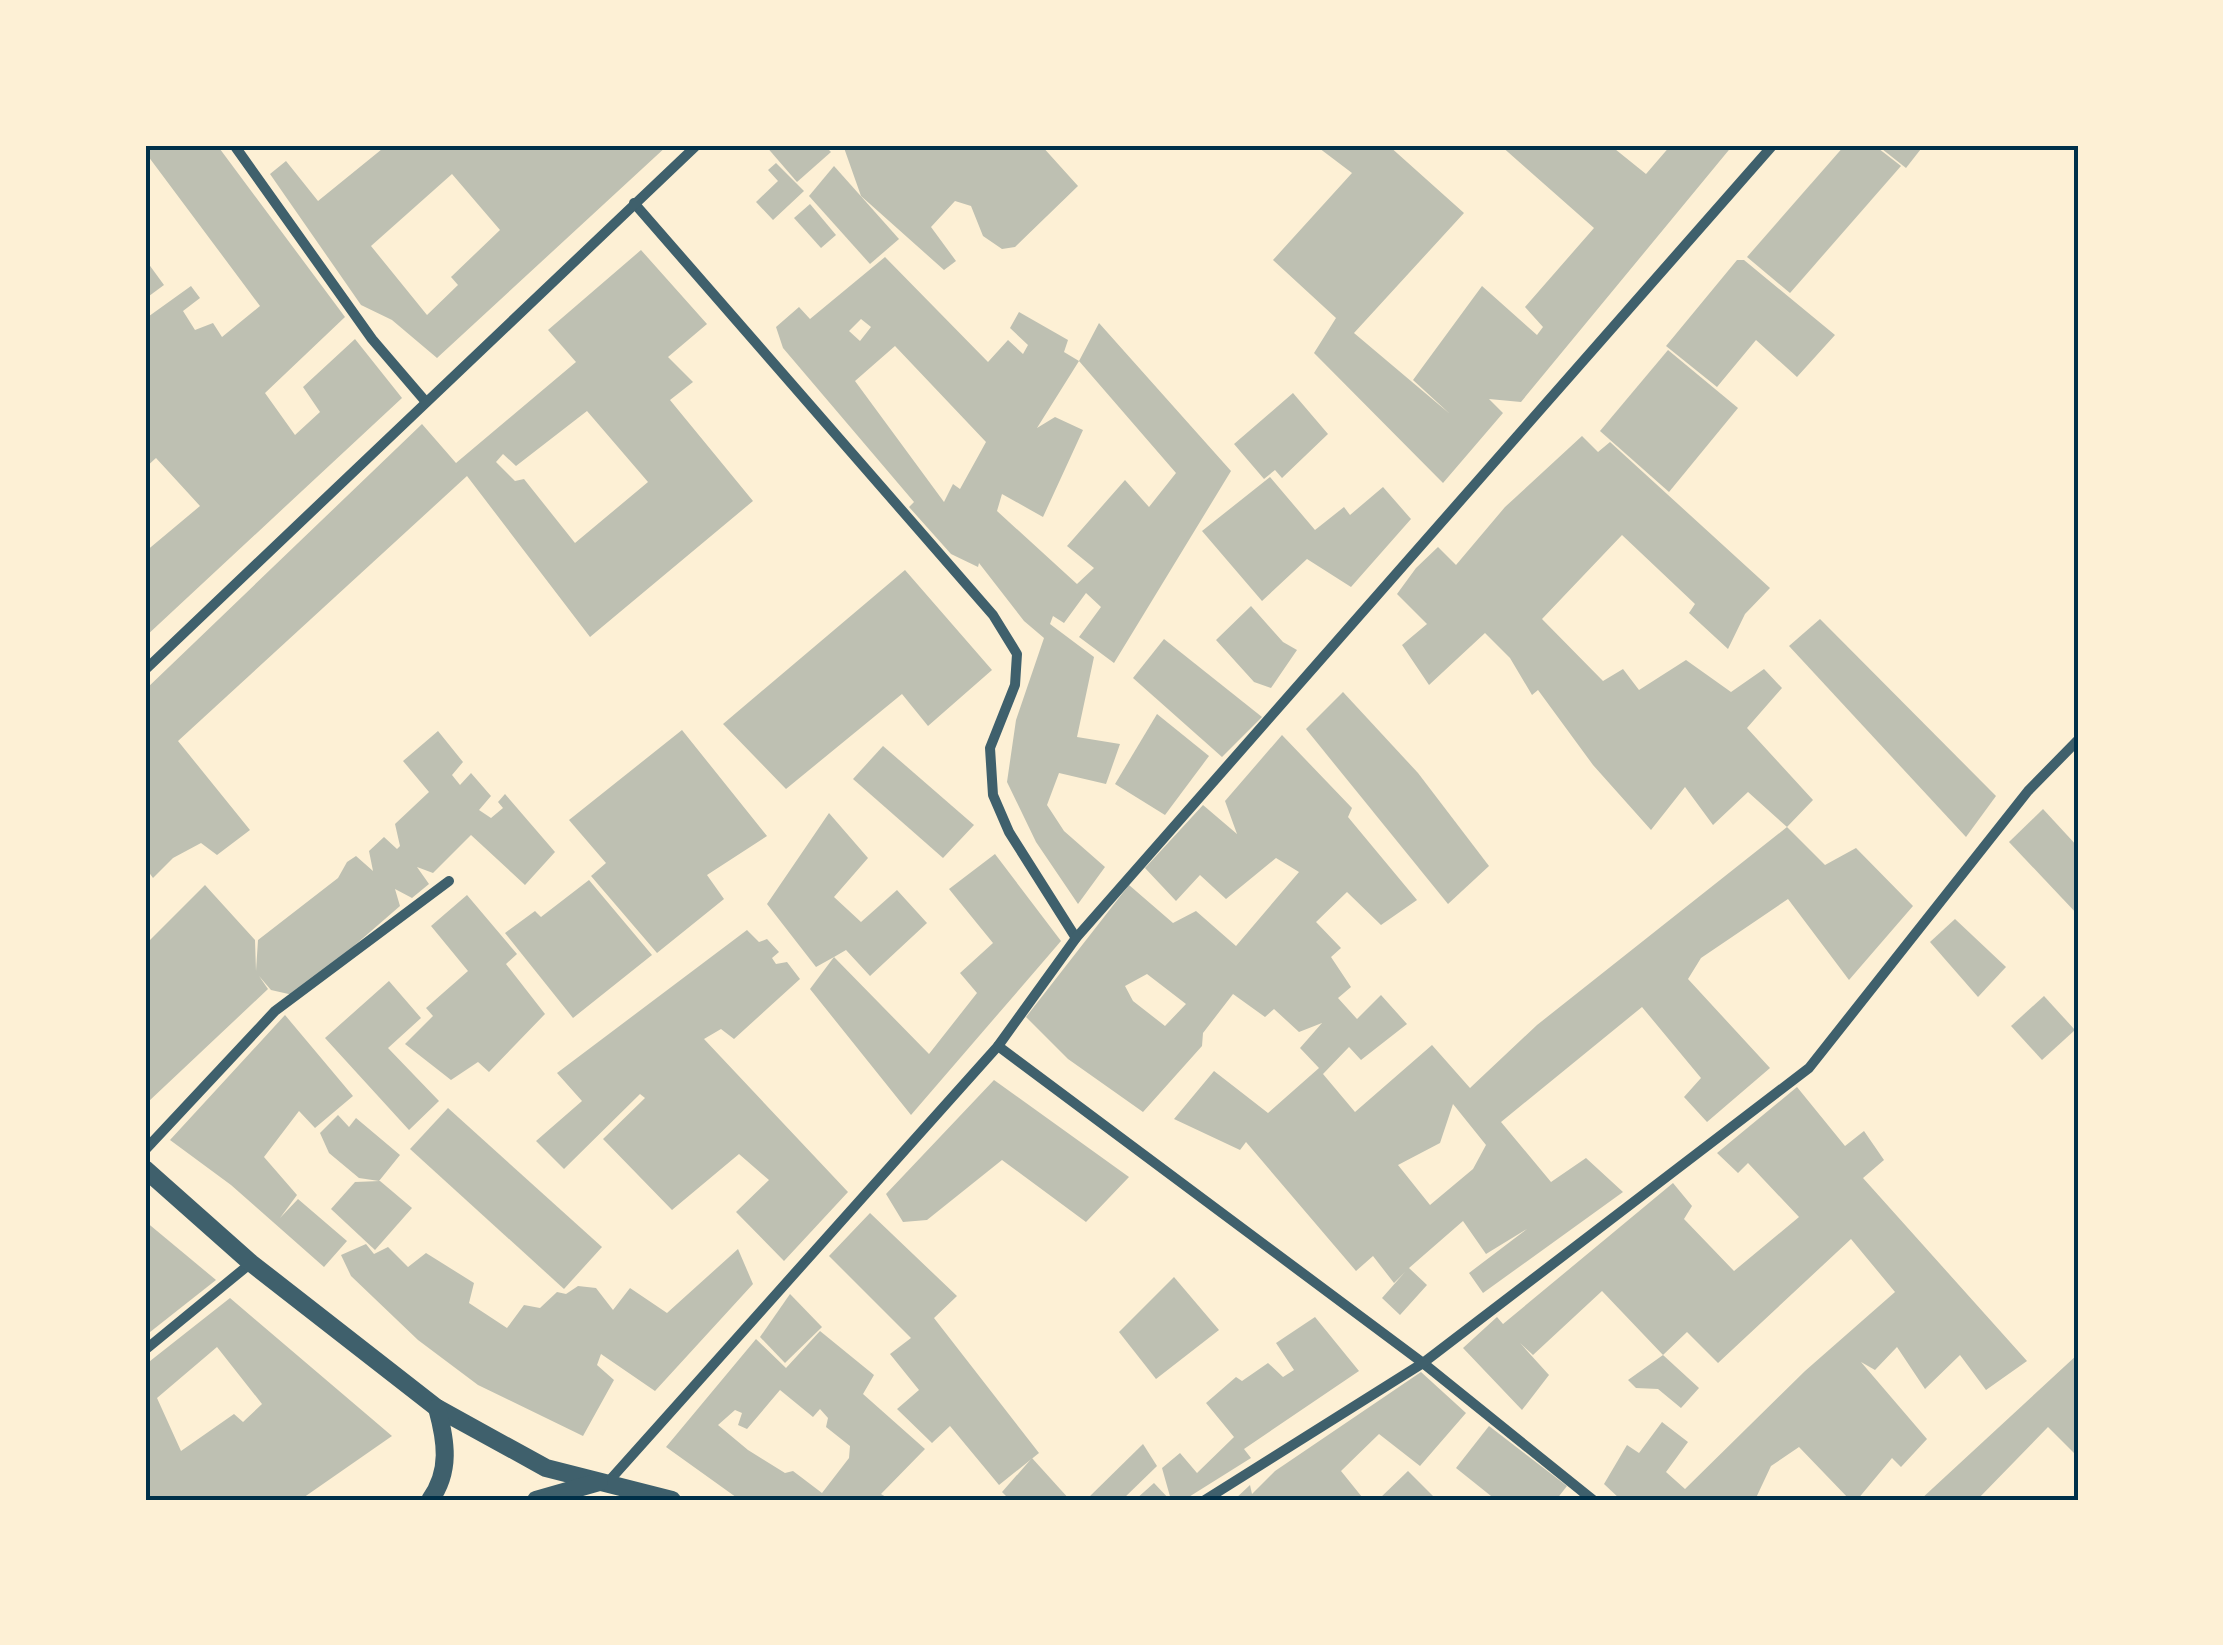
<svg xmlns="http://www.w3.org/2000/svg" width="2223" height="1645" viewBox="0 0 2223 1645" font-family="'PT Sans Narrow',sans-serif">
<style>
.building{fill:#bec0b2;fill-rule:evenodd}
.lines{fill:none;stroke-linecap:round;stroke-linejoin:round}
.minor{stroke:#3f606c;stroke-width:10}
.tertiary{stroke:#3f606c;stroke-width:18}
.neatline{fill:none;stroke:#003049;stroke-width:4}
</style>
<rect width="100%" height="100%" fill="#fdf0d5"/>
<g class="building">
<polygon points="145,145 217,145 345,317 265,393 295,435 320,412 303,387 355,339 402,398 145,637 145,552 200,506 156,458 145,468 145,319 191,286 200,298 183,311 195,330 213,323 222,337 260,306 145,152"/>
<path d="M387 145H668L437 358 392 320 361 305 270 174 286 161 318 201ZM452 174 500 230 451 277 458 285 427 315 371 246Z"/>
<polygon points="765,145 824,145 831,152 797,182"/>
<polygon points="843,145 1041,145 1078,186 1015,247 1002,249 983,236 971,206 955,201 931,227 956,261 944,270 861,196"/>
<polygon points="1315,145 1388,145 1464,213 1354,333 1450,414 1413,380 1482,286 1537,335 1543,327 1525,307 1594,228 1500,145 1610,145 1646,174 1671,145 1733,145 1521,402 1489,399 1503,413 1443,483 1314,353 1336,318 1273,260 1352,173"/>
<polygon points="1845,145 1874,145 1901,166 1790,293 1747,257"/>
<polygon points="1877,145 1924,145 1906,168"/>
<polygon points="776,163 804,191 773,220 756,202 778,181 768,170"/>
<polygon points="834,166 899,239 870,264 809,196"/>
<polygon points="810,204 836,235 821,248 794,218"/>
<path d="M641 250 707 324 668 357 693 382 670 400 753 501 590 637 467 476 178 741 250 830 217 855 201 843 173 858 153 878 145 867V690L422 424 456 463 576 362 548 330ZM587 411 648 482 575 543 524 479 515 481 496 462 503 454 516 466Z"/>
<path d="M885 257 988 362 1008 340 1023 354 1028 345 1010 328 1019 312 1068 340 1064 352 1079 361 1099 323 1231 471 1114 663 1079 637 1101 607 1086 593 1064 623 1053 616 1050 624 1094 657 1077 737 1120 744 1106 784 1059 773 1047 805 1064 831 1105 867 1078 904 1036 842 1007 782 1016 720 1044 638 1024 621 979 563 978 567 951 554 909 507 914 502 783 348 776 327 799 307 810 319ZM861 319 871 327 860 341 849 331ZM895 346 986 442 960 489 953 484 944 502 855 381ZM1079 361 1176 473 1149 507 1125 480 1067 546 1094 568 1077 584 997 511 1002 494 1043 517 1083 430 1055 417 1037 428Z"/>
<polygon points="145,259 164,285 145,299"/>
<polygon points="1737,260 1744,260 1835,335 1797,377 1756,340 1717,387 1666,346"/>
<polygon points="1668,350 1738,408 1669,492 1600,431"/>
<polygon points="1293,393 1328,434 1282,478 1275,470 1264,479 1234,444"/>
<polygon points="1582,436 1598,452 1610,442 1770,588 1745,614 1728,649 1689,613 1695,604 1622,535 1542,619 1603,681 1623,669 1639,690 1686,660 1731,692 1764,669 1782,688 1747,728 1813,800 1787,827 1748,792 1713,825 1685,787 1651,830 1593,765 1538,690 1532,695 1510,658 1485,633 1429,685 1402,645 1427,624 1397,594 1416,568 1438,547 1456,565 1505,507"/>
<polygon points="1270,477 1315,530 1344,507 1350,515 1383,487 1411,519 1351,587 1307,559 1262,601 1202,531"/>
<polygon points="905,570 992,670 928,726 902,694 786,789 723,724"/>
<polygon points="1251,606 1283,642 1297,650 1271,688 1254,682 1216,640"/>
<polygon points="1820,619 1996,796 1966,837 1789,646"/>
<polygon points="1164,639 1262,717 1222,757 1133,678"/>
<polygon points="1343,692 1418,773 1489,866 1448,904 1306,729"/>
<polygon points="1157,714 1209,756 1165,815 1115,784"/>
<polygon points="682,730 767,836 707,875 724,899 657,953 591,876 606,863 569,820"/>
<polygon points="438,731 463,762 452,775 460,785 471,773 491,796 479,810 491,818 503,808 498,802 505,794 555,852 525,885 471,835 433,873 417,867 429,884 412,898 395,889 400,906 310,984 293,995 271,990 259,976 268,989 148,1102 145,945 205,885 255,940 256,971 258,940 338,878 347,862 356,856 373,871 369,851 384,837 397,849 400,846 395,824 429,792 403,761"/>
<path d="M1282 735 1352 808 1348 817 1417 900 1381 925 1347 892 1316 922 1341 948 1331 957 1351 987 1338 998 1357 1019 1381 995 1407 1024 1361 1060 1349 1047 1323 1074 1355 1112 1432 1045 1470 1088 1537 1025 1787 827 1825 865 1856 848 1913 906 1849 980 1788 899 1701 958 1688 979 1770 1068 1707 1122 1684 1097 1701 1078 1642 1007 1501 1122 1551 1182 1586 1158 1623 1192 1483 1293 1469 1273 1527 1229 1486 1254 1463 1221 1409 1268 1427 1285 1400 1315 1382 1298 1405 1272 1394 1283 1373 1256 1356 1271 1246 1142 1240 1150 1174 1119 1214 1071 1268 1113 1319 1068 1300 1048 1322 1023 1299 1032 1274 1009 1265 1017 1233 994 1203 1033 1202 1046 1143 1112 1068 1059 1026 1017 1129 885 1173 923 1196 911 1236 946 1299 872 1276 858 1226 899 1200 875 1176 901 1145 868 1203 805 1237 834 1225 801ZM1147 974 1186 1004 1165 1026 1133 1001 1125 986ZM1453 1104 1486 1145 1473 1169 1430 1205 1398 1165 1440 1143Z"/>
<polygon points="883,746 974,825 943,858 853,779"/>
<polygon points="2043,809 2078,847 2078,915 2009,842"/>
<polygon points="829,813 868,858 834,897 861,922 897,890 927,923 870,976 846,950 834,957 929,1054 977,993 960,973 993,943 949,889 995,854 1061,941 911,1115 810,989 834,957 816,967 767,904"/>
<polygon points="589,880 652,955 573,1018 505,933 535,911 541,917"/>
<polygon points="467,895 517,954 506,964 545,1014 489,1072 478,1062 451,1080 405,1044 433,1016 426,1008 468,971 431,926"/>
<polygon points="1955,919 2006,967 1978,997 1930,942"/>
<polygon points="747,930 759,942 767,939 779,952 772,958 776,964 787,962 800,979 734,1039 721,1029 704,1039 848,1192 784,1261 736,1212 769,1180 739,1154 672,1210 603,1139 645,1098 640,1094 564,1169 536,1141 582,1101 557,1073"/>
<polygon points="389,981 421,1018 388,1048 439,1101 409,1130 325,1038"/>
<polygon points="2044,996 2075,1030 2042,1060 2011,1026"/>
<polygon points="285,1015 353,1096 315,1128 299,1111 264,1157 297,1195 280,1218 298,1199 347,1241 324,1267 231,1185 170,1140"/>
<polygon points="994,1080 1129,1177 1086,1222 1002,1160 927,1220 903,1222 886,1194"/>
<polygon points="1797,1087 1845,1146 1864,1131 1884,1160 1863,1178 2027,1361 1986,1390 1960,1355 1925,1389 1897,1347 1875,1370 1861,1362 1927,1439 1901,1467 1892,1458 1857,1500 1850,1500 1799,1447 1771,1466 1755,1500 1621,1500 1604,1484 1627,1445 1639,1453 1662,1422 1688,1442 1666,1472 1685,1489 1805,1371 1895,1292 1851,1239 1718,1363 1687,1332 1663,1355 1602,1291 1533,1355 1520,1343 1549,1375 1522,1410 1463,1348 1497,1317 1503,1324 1673,1183 1692,1206 1684,1219 1734,1271 1799,1217 1748,1163 1738,1173 1717,1153"/>
<polygon points="448,1108 602,1247 564,1289 410,1149"/>
<polygon points="338,1115 349,1127 356,1118 400,1155 379,1181 359,1178 329,1153 320,1133"/>
<polygon points="380,1181 412,1208 375,1250 331,1209 355,1182"/>
<polygon points="870,1213 957,1296 934,1318 1039,1453 999,1485 950,1426 932,1443 897,1409 919,1390 890,1354 911,1338 829,1256"/>
<polygon points="145,1221 216,1280 145,1336"/>
<polygon points="366,1244 374,1254 388,1247 408,1267 426,1253 474,1283 469,1303 507,1328 524,1305 540,1308 557,1292 566,1294 578,1286 596,1288 613,1310 630,1288 667,1313 738,1249 753,1284 655,1391 601,1354 597,1365 614,1380 583,1436 478,1385 418,1340 351,1276 341,1255"/>
<polygon points="1174,1277 1219,1330 1156,1379 1119,1332"/>
<polygon points="790,1294 822,1327 785,1363 760,1337"/>
<path d="M230 1298 392 1436 300 1500H145V1365ZM217 1347 262 1404 243 1422 234 1414 181 1451 157 1398Z"/>
<polygon points="1315,1317 1359,1371 1244,1449 1251,1458 1184,1500 1171,1500 1162,1468 1180,1453 1197,1473 1234,1437 1206,1403 1236,1377 1242,1381 1268,1363 1283,1377 1294,1370 1276,1343"/>
<path d="M820 1331 874 1375 863 1394 925 1449 881 1494 891 1500H740L666 1447 756 1339 786 1368ZM780 1390 813 1417 820 1409 828 1418 826 1427 850 1446 849 1458 822 1493 793 1471 785 1473 748 1450 718 1425 735 1410 742 1413 738 1425 747 1429Z"/>
<polygon points="2078,1354 2078,1457 2048,1427 1977,1500 1920,1500"/>
<polygon points="1663,1355 1699,1388 1681,1408 1658,1389 1636,1388 1628,1380"/>
<polygon points="1421,1372 1466,1413 1420,1466 1379,1434 1341,1471 1362,1497 1358,1500 1234,1500 1250,1485 1252,1494 1275,1471"/>
<polygon points="1489,1426 1567,1486 1556,1500 1496,1500 1456,1468"/>
<polygon points="1143,1444 1157,1466 1122,1500 1086,1500"/>
<polygon points="1032,1458 1070,1500 1010,1500 1002,1492"/>
<polygon points="1408,1471 1437,1500 1378,1500"/>
<polygon points="1154,1483 1170,1500 1135,1500"/>
</g>
<g class="lines">
<g class="minor">
<polyline points="234,145 372,339 426,402"/>
<polyline points="634,203 993,615 1017,654 1015,685 990,748 993,795 1009,832 1076,938"/>
<polyline points="145,670 697,145"/>
<polyline points="998,1046 1423,1363 1593,1500"/>
<polyline points="145,1150 275,1011 449,881"/>
<polyline points="145,1350 251,1263"/>
<polyline points="609,1481 998,1046 1076,938 1773,145"/>
<polyline points="1205,1500 1423,1363 1809,1068 2028,791 2078,740"/>
</g>
<g class="tertiary">
<polyline points="145,1169 251,1263 437,1408 546,1468 672,1500"/>
<path d="M430 1500C451 1471 446 1441 437 1408"/>
<polyline points="536,1500 599,1482"/>
</g>
</g>
<rect width="2223" height="1645" fill="none" stroke="#fdf0d5" stroke-width="295"/>
<rect x="148" y="148" width="1928" height="1350" class="neatline"/>
</svg>
